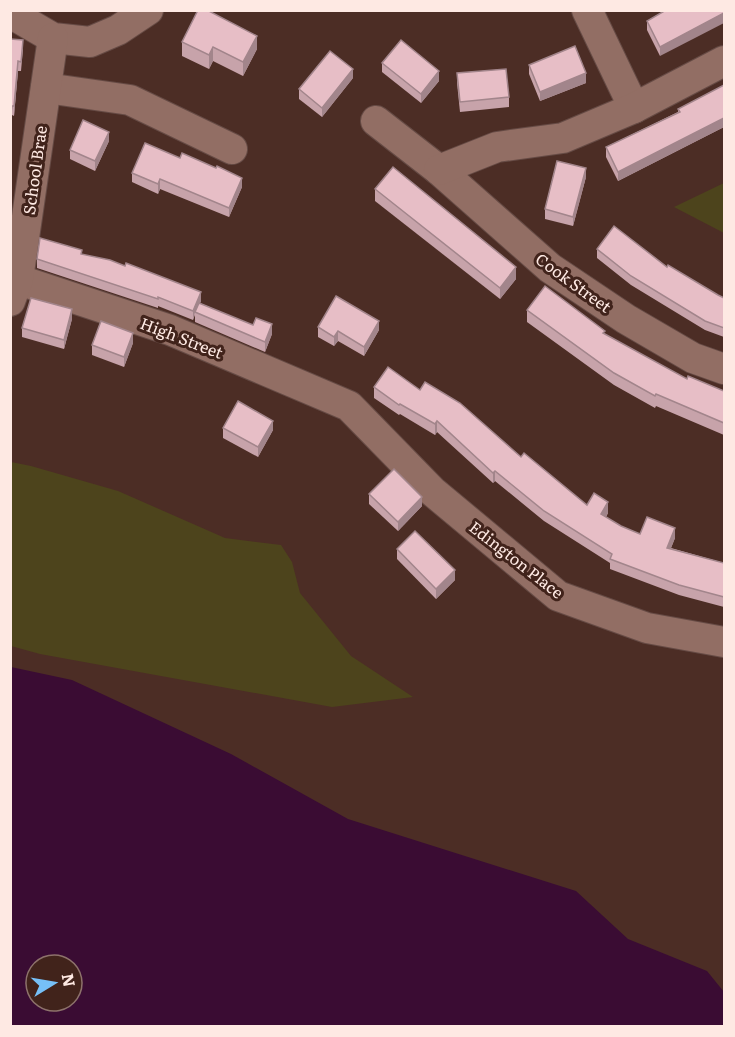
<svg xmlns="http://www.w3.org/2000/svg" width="735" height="1037" viewBox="0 0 735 1037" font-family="Literata,serif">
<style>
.green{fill:#4d441c}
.water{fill:#3a0c33;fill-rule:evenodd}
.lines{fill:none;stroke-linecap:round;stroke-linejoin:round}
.minor-casing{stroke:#664b45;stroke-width:32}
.minor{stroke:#926e64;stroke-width:30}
.wall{fill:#c7a3aa}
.shaded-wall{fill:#a2858b}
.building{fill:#e7bec6;stroke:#a2858b;stroke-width:1.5}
.labels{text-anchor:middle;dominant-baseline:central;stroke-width:6;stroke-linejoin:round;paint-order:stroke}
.street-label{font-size:16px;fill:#fee9e3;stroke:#41231b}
</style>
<rect width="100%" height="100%" fill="#4c2d25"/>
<g class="green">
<polygon points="724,183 724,233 674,207"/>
<polygon points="11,462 31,466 118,491 225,538 281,545 292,562 300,593 351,656 413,697 332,707 40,654 11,646"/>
</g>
<path class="water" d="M11 667 72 680 231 754 348 819 576 891 628 939 707 971 724 992V1026H11ZM36 965H72V1001H36Z"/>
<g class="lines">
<g class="minor-casing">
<g id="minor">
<polyline points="587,10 634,108"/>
<polyline points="10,13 53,38 90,42 118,30 148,10"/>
<polyline points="46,88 130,100 232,149"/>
<polyline points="376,121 439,170 550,268 626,319 693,358 724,369"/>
<polyline points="439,170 497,147 563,138 634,108 724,61"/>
<polyline points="10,277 170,330 349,406 432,491 558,596 647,628 724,642"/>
<polyline points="10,301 18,279 53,38"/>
</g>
</g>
<use href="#minor" class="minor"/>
</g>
<g class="wall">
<polygon points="666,10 660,56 647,30 647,21"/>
<polygon points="10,39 23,49 21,71 18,71 14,116 12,115"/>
<polygon points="182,42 257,49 243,76 213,61 209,69 182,56"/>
<polygon points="382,63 439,81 421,103 382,72"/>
<polygon points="529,65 586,83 540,101 529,74"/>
<polygon points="457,73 509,97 509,107 460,112 457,83"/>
<polygon points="353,78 322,117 299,99 299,89"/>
<polygon points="724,85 724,127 618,181 606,157 606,147 678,112 678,109"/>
<polygon points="109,141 95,171 70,159 70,150"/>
<polygon points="132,173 242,187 229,217 160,189 158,194 132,182"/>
<polygon points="586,177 573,226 545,219 545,209"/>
<polygon points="375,189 516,279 500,299 375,201"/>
<polygon points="597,249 667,267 718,295 724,298 724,337 705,330 631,285 597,258"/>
<polygon points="82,254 201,301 200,303 272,334 265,352 195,322 195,315 193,320 158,306 158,308 37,268 37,259"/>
<polygon points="527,310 605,334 687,379 724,391 724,435 656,406 655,408 614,385 527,322"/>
<polygon points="72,319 64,349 22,337 22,328"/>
<polygon points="318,327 379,330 364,356 338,341 334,346 318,337"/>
<polygon points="133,343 124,367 92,355 92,345"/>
<polygon points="374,387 420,390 521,457 587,505 608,513 606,517 621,526 640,534 675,538 671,548 724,563 724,607 679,595 610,569 610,563 544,521 495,481 493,483 437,432 435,435 400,414 399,415 374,398"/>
<polygon points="223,428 273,430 258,457 223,438"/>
<polygon points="369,494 422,506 398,531 369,504"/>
<polygon points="397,549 455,580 436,599 397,559"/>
</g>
<g class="shaded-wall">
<polygon points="724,13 724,23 660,56 660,47"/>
<polygon points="257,36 257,49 243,76 243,62"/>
<polygon points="213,47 213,61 209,69 209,55"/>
<polygon points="18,61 18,71 14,116 14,106"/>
<polygon points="353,69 353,78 322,117 322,108"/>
<polygon points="439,71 439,81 421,103 421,94"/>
<polygon points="586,73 586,83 540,101 540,92"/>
<polygon points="724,118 724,127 618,181 618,172"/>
<polygon points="109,132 109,141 95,171 95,161"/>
<polygon points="586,168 586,177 573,226 573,217"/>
<polygon points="242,178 242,187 229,217 229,208"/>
<polygon points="160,179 160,189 158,194 158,184"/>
<polygon points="516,267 516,279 500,299 500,288"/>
<polygon points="201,292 201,301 196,313 195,312 193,320 193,311"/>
<polygon points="72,309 72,319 64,349 64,340"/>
<polygon points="379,321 379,330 364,356 364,347"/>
<polygon points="272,324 272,334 265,352 265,342"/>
<polygon points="338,331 338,341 334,346 334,337"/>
<polygon points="133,333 133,343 124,367 124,357"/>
<polygon points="273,421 273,430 258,457 258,447"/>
<polygon points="437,421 437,432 435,435 435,424"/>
<polygon points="495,471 495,481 493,483 493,473"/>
<polygon points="422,497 422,506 398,531 398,522"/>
<polygon points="608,502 608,513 601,525 601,514"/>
<polygon points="675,528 675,538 667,558 667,548"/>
<polygon points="455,570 455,580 436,599 436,589"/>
</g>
<g class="building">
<polygon points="198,10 207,10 257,36 243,62 213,47 209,55 182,42"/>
<polygon points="666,10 724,10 724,13 660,47 647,21"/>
<polygon points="10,39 23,40 21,62 18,61 14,106 12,106 10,119"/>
<polygon points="401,40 439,71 421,94 382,63"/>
<polygon points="575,46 586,73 540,92 529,65"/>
<polygon points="330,51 353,69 322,108 299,89"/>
<polygon points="506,69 509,97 460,102 457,73"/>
<polygon points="724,85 724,118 618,172 606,147 680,112 678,109"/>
<polygon points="83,120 109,132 95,161 70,150"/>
<polygon points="145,143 180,158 182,153 216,168 217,166 242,178 229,208 160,179 158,184 132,173"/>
<polygon points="557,161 586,168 573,217 545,209"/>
<polygon points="393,167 516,267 500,288 375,189"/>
<polygon points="614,226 667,267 668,265 718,295 724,298 724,328 705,321 631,276 597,249"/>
<polygon points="40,238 82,250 81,254 110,260 125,266 126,263 201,292 193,311 158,297 158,299 37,259"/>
<polygon points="545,286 605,331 603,333 687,379 688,376 724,391 724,423 656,394 655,396 614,373 527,310"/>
<polygon points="336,296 379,321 364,347 338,331 334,337 318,327"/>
<polygon points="31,298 72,309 64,340 22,328"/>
<polygon points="199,303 253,325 256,318 272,324 265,342 195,312"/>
<polygon points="101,321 133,333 124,357 92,345"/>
<polygon points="388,367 420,390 425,382 460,403 521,457 524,453 587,505 594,493 608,502 601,514 621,526 640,534 647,517 675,528 667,548 724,563 724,597 679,585 610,559 612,554 544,511 495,471 493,473 437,421 435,424 400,404 399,405 374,387"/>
<polygon points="238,401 273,421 258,447 223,428"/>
<polygon points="394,469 422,497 398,522 369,494"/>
<polygon points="415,531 455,570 436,589 397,549"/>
</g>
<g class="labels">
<g class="street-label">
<text transform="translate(34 170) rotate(-82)">School Brae</text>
<text transform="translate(574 282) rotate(36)">Cook Street</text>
<text transform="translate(182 337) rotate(21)">High Street</text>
<text transform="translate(517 559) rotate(38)">Edington Place</text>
</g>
</g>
<rect width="735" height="1037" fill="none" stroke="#fee9e3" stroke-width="24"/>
<g transform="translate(54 983) rotate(79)"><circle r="28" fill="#41231b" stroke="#8d726b" stroke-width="1.5"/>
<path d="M0-4.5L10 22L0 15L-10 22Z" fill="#76c0f7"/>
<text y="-9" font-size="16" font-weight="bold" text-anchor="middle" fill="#fee9e3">N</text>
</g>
</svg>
